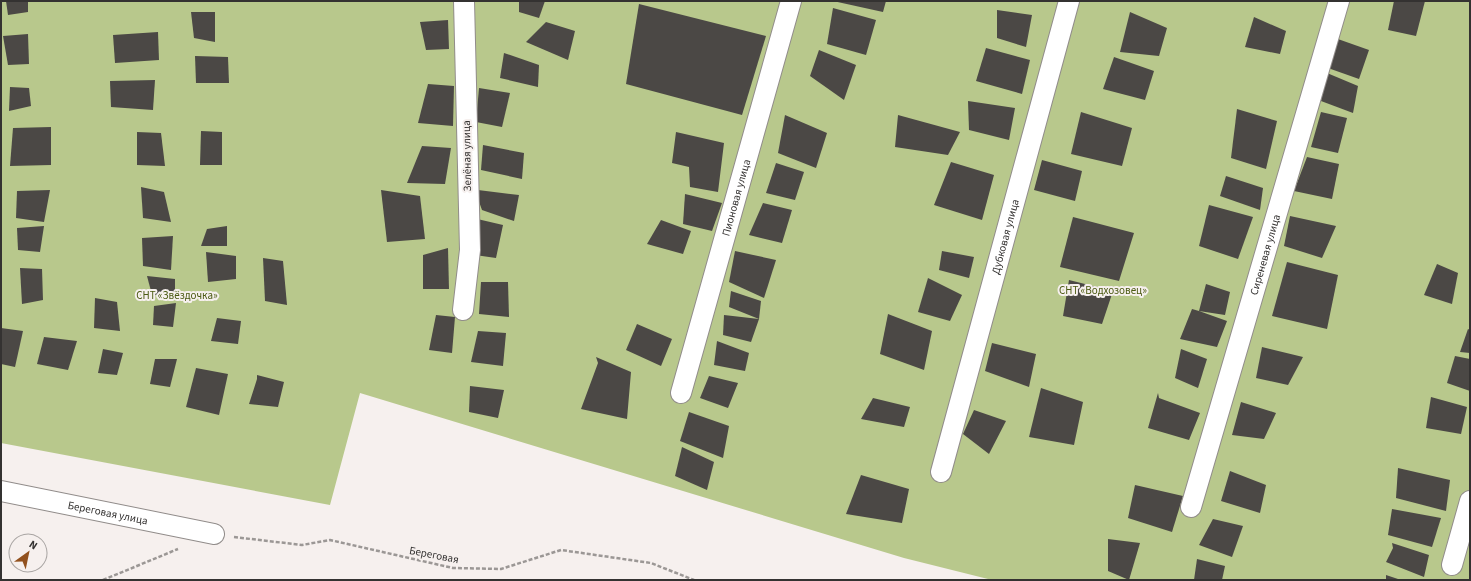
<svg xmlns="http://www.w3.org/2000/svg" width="1471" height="581" viewBox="0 0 1471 581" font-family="'Source Sans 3',sans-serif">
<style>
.green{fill:#b8c88c}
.building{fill:#4b4845}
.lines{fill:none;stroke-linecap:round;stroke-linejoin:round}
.street-casing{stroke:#918c8a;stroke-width:22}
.path{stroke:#9b9795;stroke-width:2.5;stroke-dasharray:4 2;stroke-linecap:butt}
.street{stroke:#fff;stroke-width:20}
.labels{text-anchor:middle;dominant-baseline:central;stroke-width:4;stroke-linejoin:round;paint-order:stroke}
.street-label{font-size:11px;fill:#343231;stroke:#f6f0ee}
.park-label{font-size:11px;fill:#4b5a12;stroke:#f6f0ee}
</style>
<rect width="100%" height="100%" fill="#f6f0ee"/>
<polygon class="green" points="1,1 1470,1 1470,580 992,580 904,558 360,393 330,505 1,443"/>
<g class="building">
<polygon points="6,1 28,1 28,12 8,15"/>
<polygon points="519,1 545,1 539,18 519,12"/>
<polygon points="833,1 886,1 883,12"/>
<polygon points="1394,1 1425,1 1416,36 1388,30"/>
<polygon points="639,4 766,36 742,115 626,84"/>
<polygon points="833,8 876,20 866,55 827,44"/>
<polygon points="997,10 1032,15 1026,47 997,38"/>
<polygon points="191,12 215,12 215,42 194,38"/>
<polygon points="1130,12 1167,28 1159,56 1120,52"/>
<polygon points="1254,17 1286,31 1280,54 1245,47"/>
<polygon points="448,20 449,49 426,50 420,22"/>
<polygon points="546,22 575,31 568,60 526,42"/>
<polygon points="158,32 159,60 115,63 113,35"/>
<polygon points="28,34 29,64 8,65 3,36"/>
<polygon points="1335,38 1369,50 1359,79 1328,68"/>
<polygon points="986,48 1030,60 1022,94 976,81"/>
<polygon points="819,50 856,65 844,100 810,76"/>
<polygon points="504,53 539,65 538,87 500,78"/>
<polygon points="195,56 228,57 229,83 196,83"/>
<polygon points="1114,57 1154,71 1145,100 1103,89"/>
<polygon points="1327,73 1358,86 1353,113 1321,101"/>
<polygon points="155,80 153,110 111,107 110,81"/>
<polygon points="428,84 454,86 453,126 418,123"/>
<polygon points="10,87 29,88 31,106 9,111"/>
<polygon points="479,88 510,93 502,127 476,122"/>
<polygon points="968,101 1015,108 1009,140 969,130"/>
<polygon points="1237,109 1277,121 1266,169 1231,158"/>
<polygon points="1081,112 1132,128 1122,166 1071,154"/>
<polygon points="1321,112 1347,118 1338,153 1311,147"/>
<polygon points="785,115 827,133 816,168 778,153"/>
<polygon points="898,115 960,132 948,155 895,147"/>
<polygon points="51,127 51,165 10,166 13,128"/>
<polygon points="201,131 222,132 222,165 200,165"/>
<polygon points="137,132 161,133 165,166 137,165"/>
<polygon points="676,132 724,143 718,192 690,187 689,167 672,163"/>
<polygon points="483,145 524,153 522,179 481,170"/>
<polygon points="422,146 451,148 445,184 407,183"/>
<polygon points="1307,157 1339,164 1332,199 1294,191"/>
<polygon points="1042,160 1082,171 1075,201 1034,190"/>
<polygon points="951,162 994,175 982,220 934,205"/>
<polygon points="776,163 804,172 795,200 766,193"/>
<polygon points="1226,176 1263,188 1260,210 1220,196"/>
<polygon points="473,185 478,190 519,195 514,221 482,210"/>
<polygon points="141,187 164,192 171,222 143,218"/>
<polygon points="50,190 44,222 16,218 17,191"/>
<polygon points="381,190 420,196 425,239 387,242"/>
<polygon points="685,194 722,203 712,231 683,224"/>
<polygon points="763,203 792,210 782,243 749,235"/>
<polygon points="1209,205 1253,217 1238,259 1199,246"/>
<polygon points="1290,216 1336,226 1322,258 1284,246"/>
<polygon points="1073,217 1134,233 1119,281 1060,267"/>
<polygon points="473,218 503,225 496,258 475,255"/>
<polygon points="661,220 691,231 683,254 647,244"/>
<polygon points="44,226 40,252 18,250 17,228"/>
<polygon points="227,226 227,246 201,246 207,229"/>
<polygon points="173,236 171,270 143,266 142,238"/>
<polygon points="448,248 449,289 423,289 423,255"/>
<polygon points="735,251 776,260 764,298 729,282"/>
<polygon points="942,251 974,257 969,278 939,270"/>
<polygon points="206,252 236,256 236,279 208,282"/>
<polygon points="263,258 283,261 287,305 265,301"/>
<polygon points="1287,262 1338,275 1327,329 1272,316"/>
<polygon points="1437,264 1458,273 1452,304 1424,295"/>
<polygon points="20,268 42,269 43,300 22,304"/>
<polygon points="147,276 175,279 175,294 152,295"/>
<polygon points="928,278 962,295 950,321 918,312"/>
<polygon points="1069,280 1113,291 1102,324 1063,316"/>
<polygon points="481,282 508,282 509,317 479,314"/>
<polygon points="1206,284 1230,292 1225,315 1199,311 1227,321 1217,347 1180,339 1192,309 1199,311"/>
<polygon points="731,291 761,301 759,319 729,307"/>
<polygon points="95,298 117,302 120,331 94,328"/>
<polygon points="176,303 173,327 153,325 154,306"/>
<polygon points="888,314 932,331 924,370 880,354"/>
<polygon points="436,315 455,317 452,353 429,350"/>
<polygon points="724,315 759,319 751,342 723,335"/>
<polygon points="217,318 241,321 238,344 211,341"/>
<polygon points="637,324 672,339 661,366 626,350"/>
<polygon points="1,328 23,331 15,367 1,364"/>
<polygon points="1468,329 1470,330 1470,353 1460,352"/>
<polygon points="478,331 506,333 503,366 471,362"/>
<polygon points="44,337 77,341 68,370 37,364"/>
<polygon points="717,341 749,353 745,371 714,365"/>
<polygon points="992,343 1036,354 1029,387 985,371"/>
<polygon points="1262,347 1303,357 1288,385 1256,378"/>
<polygon points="103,349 123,353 117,375 98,373"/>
<polygon points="1181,349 1207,359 1198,388 1175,378"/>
<polygon points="1455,356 1470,359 1470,391 1447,383"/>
<polygon points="596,357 631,372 627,419 581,409 598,363"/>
<polygon points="155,359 177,359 170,387 150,384"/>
<polygon points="196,368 228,374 219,415 186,407"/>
<polygon points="257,375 284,382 278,407 249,404 257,379"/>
<polygon points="709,376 738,383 728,408 700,398"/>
<polygon points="470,386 504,390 498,418 469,412"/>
<polygon points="1041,388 1083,402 1074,445 1029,437"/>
<polygon points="1158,393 1159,398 1200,413 1189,440 1148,428"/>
<polygon points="1431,397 1467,407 1461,434 1426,428"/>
<polygon points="873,398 910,407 904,427 861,419"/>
<polygon points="1241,402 1276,413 1264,439 1232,435"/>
<polygon points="974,410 1006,421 989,454 963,434"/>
<polygon points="689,412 729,426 723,458 680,441"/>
<polygon points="682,447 714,462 707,490 675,476"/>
<polygon points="1398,468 1450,480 1446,511 1396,498"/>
<polygon points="1230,471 1266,485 1260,513 1221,501"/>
<polygon points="861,475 909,489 902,523 846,514"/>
<polygon points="1135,485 1183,496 1172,532 1128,518"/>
<polygon points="1392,509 1441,518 1432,547 1388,535"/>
<polygon points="1213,519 1243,526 1232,557 1199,545"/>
<polygon points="1108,539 1140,543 1129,580 1108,571"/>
<polygon points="1392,543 1429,555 1424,577 1386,562 1393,548"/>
<polygon points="1197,559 1225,566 1222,580 1194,580"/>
<polygon points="1386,575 1401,580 1386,580"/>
</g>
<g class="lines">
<g class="street-casing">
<g id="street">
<polyline points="463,310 470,250 464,1"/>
<path id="s1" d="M681 393 791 1"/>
<path id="s2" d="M941 472 1069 1"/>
<path id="s3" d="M1 491 214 534"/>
<path id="s4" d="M1191 507 1339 1"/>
<polyline points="1452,565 1470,501"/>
</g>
</g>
<g class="path">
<polyline points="234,537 302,545 330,540 453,568 501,569 561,550 651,563 694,580"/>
<polyline points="103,580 178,549"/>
</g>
<use href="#street" class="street"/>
</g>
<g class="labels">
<g class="street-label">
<text transform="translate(467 156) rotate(-91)">Зелёная улица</text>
<text stroke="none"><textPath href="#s1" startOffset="203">Пионовая улица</textPath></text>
<text stroke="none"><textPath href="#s2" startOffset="244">Дубковая улица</textPath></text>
<text stroke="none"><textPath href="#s4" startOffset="263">Сиреневая улица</textPath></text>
<text stroke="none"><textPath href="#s3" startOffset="109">Береговая улица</textPath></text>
<text transform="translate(434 555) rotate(11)">Береговая</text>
</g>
<g class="park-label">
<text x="1103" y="290">СНТ «Водхозовец»</text>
<text x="177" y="295">СНТ «Звёздочка»</text>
</g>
</g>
<rect width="1471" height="581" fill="none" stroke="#343231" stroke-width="4"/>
<g transform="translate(28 553) rotate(33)"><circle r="19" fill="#f6f0ee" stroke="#a8a4a2"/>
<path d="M0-3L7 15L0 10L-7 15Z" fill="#92511e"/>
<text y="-6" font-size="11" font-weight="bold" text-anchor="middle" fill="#343231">N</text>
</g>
</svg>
